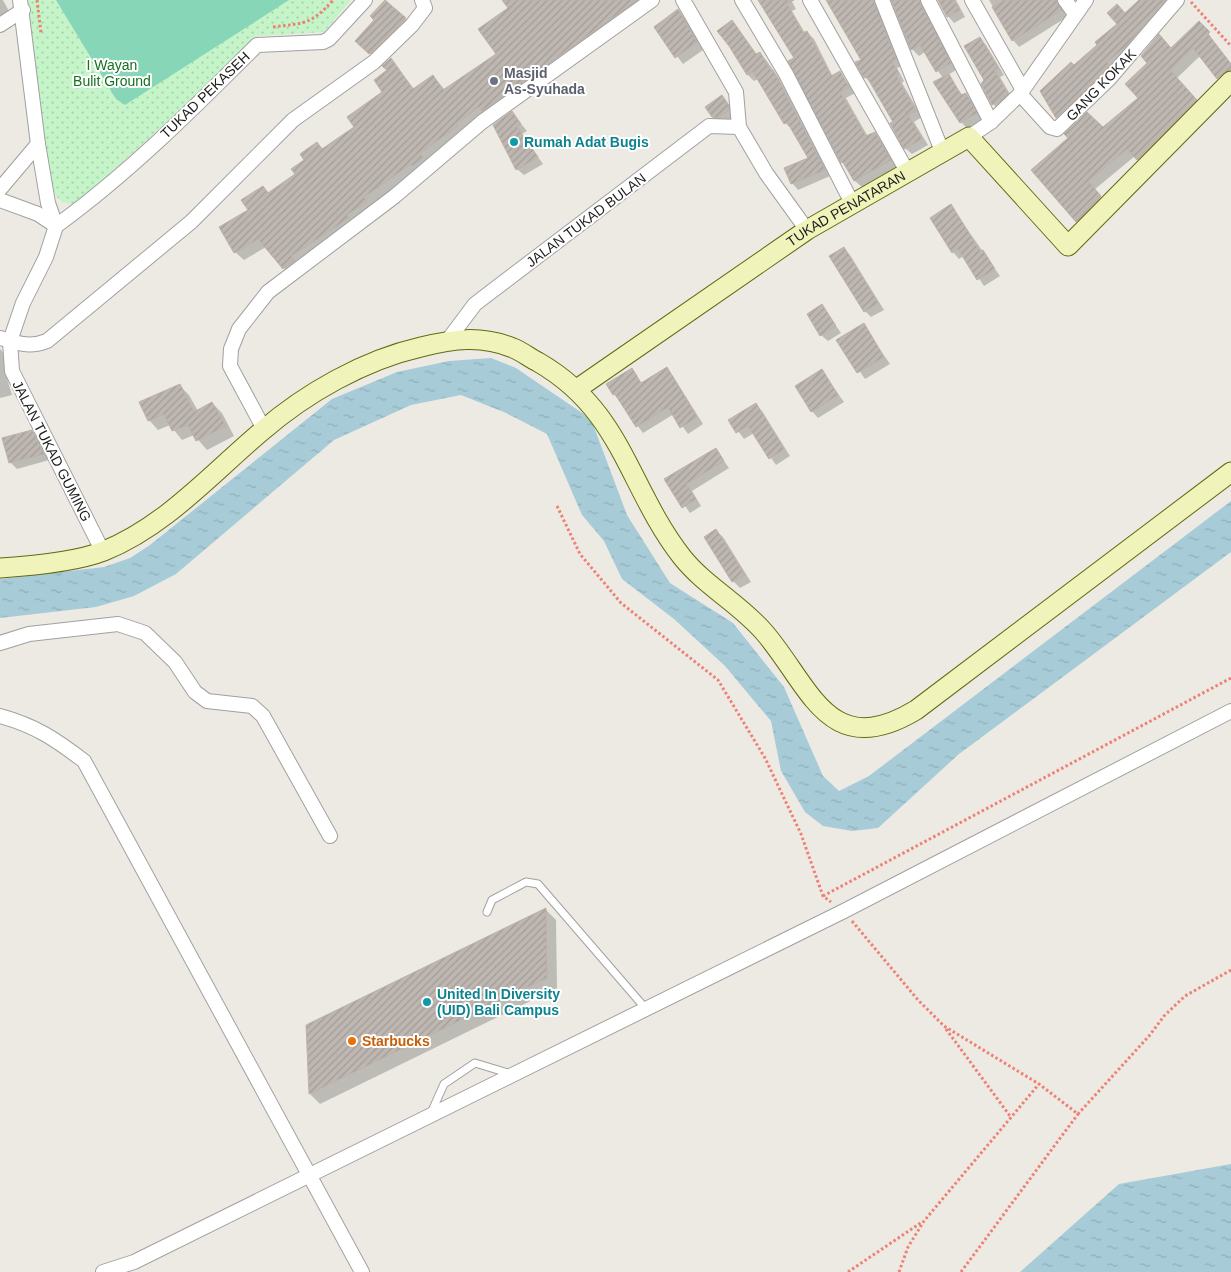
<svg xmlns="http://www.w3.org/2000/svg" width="1231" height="1272" viewBox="0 0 1231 1272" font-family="Helvetica,sans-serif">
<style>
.park{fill:url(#park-dots)}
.pitch{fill:#88d6b8}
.water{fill:url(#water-ripples)}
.shadow{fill:#0003}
.building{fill:url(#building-hatch);stroke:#beb1a7}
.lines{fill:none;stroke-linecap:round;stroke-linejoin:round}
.lane-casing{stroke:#a1a1a1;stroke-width:9}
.street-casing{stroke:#a1a1a1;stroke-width:16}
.secondary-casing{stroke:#606a0e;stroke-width:21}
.path{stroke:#ee8174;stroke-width:3;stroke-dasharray:2.5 2.5;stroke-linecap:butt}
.lane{stroke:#fff;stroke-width:7}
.street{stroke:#fff;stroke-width:14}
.secondary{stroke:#f0f4bb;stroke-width:19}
.worship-dot{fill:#6b7280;stroke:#fff;stroke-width:2}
.culture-dot{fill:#0f9aa8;stroke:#fff;stroke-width:2}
.food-dot{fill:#e8710a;stroke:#fff;stroke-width:2}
.labels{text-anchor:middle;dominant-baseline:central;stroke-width:4;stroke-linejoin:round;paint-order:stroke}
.park-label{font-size:14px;fill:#14711d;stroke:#fff}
.worship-label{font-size:14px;font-weight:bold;fill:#5b616d;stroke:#fff;text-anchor:start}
.street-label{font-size:14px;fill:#1d1d1d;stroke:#fff}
.culture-label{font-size:14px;font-weight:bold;fill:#0d838f;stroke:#fff;text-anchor:start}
.food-label{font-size:14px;font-weight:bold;fill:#c56008;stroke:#fff;text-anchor:start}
</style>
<defs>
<pattern id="park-dots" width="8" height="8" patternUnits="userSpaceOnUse" patternTransform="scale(1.25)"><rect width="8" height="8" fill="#c4f4c8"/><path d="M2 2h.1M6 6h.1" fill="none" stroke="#a8d1ab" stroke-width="1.8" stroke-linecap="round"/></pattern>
<pattern id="water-ripples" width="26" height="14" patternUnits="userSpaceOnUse" patternTransform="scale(1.25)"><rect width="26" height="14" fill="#a7ccd7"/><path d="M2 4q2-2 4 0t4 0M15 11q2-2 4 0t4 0" fill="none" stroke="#8fafb8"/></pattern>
<pattern id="building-hatch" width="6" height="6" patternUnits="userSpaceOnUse" patternTransform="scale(1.25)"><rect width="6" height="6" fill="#bdb6b1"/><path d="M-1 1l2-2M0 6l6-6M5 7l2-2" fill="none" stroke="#a29c98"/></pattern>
</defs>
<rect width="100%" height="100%" fill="#edeae4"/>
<path class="park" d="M27 0H351L324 32 258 36 254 38 200 92 78 202C60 207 54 196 50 181Z"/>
<polygon class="pitch" points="56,0 289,0 125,105 116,99"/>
<g class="water">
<polygon points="491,358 516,368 591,419 627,515 670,583 733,623 784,687 823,776 839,791 869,776 1231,501 1231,552 959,754 878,828 852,831 823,826 805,812 781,771 771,721 725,666 674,619 622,579 604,541 582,515 547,434 506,413 461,395 411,405 334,440 176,574 134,596 96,607 0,618 0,579 104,567 130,558 150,545 332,399 397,372 449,361"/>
<polygon points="1231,1164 1231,1272 1020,1272 1119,1184"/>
</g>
<g class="shadow">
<polygon points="0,0 3,0 12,17 0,26"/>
<polygon points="504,0 659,0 491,118 292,277 266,247 244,260 235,252 249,211 263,187 270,194 297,175 317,143 323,149 356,127 384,93 391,60 414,89 433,76 445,90 498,54 510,8"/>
<polygon points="760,0 791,0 796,9 792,11 805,33 807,32 814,39 833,77 840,73 855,93 846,98 868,137 874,133 881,140 897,167 862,187 855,181 842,162 796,58"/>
<polygon points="828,0 883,0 902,66 897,68 904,81 902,83 922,117 914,122 928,145 912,154 905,148 894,122 872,84 865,77 862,60"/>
<polygon points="892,0 929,0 956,70 948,75 963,96 966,94 972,101 982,120 968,129 961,122 943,78 925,52 919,56 912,49"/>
<polygon points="939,0 956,0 965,17 954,23 948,16"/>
<polygon points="989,0 1067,0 1063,3 1062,9 1067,17 1019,47 1013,40"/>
<polygon points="1140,0 1169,0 1063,124 1057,117 1042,91 1099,45"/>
<polygon points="386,1 412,25 377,60 363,47"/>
<polygon points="678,11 685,18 703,50 683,64 655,27"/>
<polygon points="732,22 757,55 760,53 766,60 779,78 830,176 798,190 792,183 809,159 792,129 785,123 758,79 754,81 748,75 730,45"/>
<polygon points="1206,31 1231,64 1231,81 1225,86 1200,56 1177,78 1203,108 1145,167 1135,156 1094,190 1108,205 1085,228 1032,170 1103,128 1139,99 1171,49"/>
<polygon points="980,38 986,45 1004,75 1000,77 1014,101 1000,111 993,104 986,80"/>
<polygon points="722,96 734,111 735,117 725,124 720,124 713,117"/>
<polygon points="512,113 527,131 522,134 543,164 524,175 517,169"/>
<polygon points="951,206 1000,276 984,286 964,256 959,259 953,252"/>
<polygon points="843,249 850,255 884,310 871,317 865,311"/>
<polygon points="822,306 841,333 828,341 821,335"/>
<polygon points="863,325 890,364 865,379 838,340"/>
<polygon points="0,349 7,356 4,368 12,395 0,398"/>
<polygon points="667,369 673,376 703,424 688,434 674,414 643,433 614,394 632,370 638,376 635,376 643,389 645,388 639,377 643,384"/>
<polygon points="822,371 844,402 818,418 812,411"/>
<polygon points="179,385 189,395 198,411 212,403 222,413 234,436 207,450 194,435 182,440 170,425 158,430 149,420"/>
<polygon points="755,404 762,411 790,456 776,465 754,433 744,439 730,420"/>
<polygon points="31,431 38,438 49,460 17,469 11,463 4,439"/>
<polygon points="716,450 729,468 692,491 701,506 690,513 666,479"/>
<polygon points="716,531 723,537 751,582 740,588 733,581 706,537"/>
<polygon points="546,910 556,920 557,988 320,1104 310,1094 307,1026"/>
</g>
<g class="building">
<polygon points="385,0 406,18 369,54 355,41 374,20 370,16"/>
<polygon points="502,0 637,0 482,111 479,107 456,123 458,126 420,153 423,158 412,166 411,164 364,197 367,201 347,215 349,218 291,256 295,260 283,269 258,239 234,253 219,227 248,210 241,200 263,186 268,193 295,174 291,169 304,160 300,154 317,142 322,149 354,127 347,117 382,92 374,80 387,70 382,66 391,58 413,89 433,75 443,90 496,54 478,29 508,8"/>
<polygon points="758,0 794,0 787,4 803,33 807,31 831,76 840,71 849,87 840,92 866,136 875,132 891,160 854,181 843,162 841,163 788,61 794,58"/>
<polygon points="826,0 873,0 896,59 892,61 899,74 896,76 916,111 908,115 922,139 904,149 890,123 893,122 867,77 864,78 855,62 861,60"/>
<polygon points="891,0 919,0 951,63 936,72 920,45 911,50"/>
<polygon points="938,0 954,0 960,10 947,17"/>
<polygon points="1005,0 1056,0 1062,10 1012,41 992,7"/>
<polygon points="1139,0 1165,0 1126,46 1107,62 1109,65 1103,73 1056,118 1040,91 1071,62 1074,65 1097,45 1095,42 1117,24 1107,13 1117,4 1125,13"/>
<polygon points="678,9 697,42 675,58 654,27"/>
<polygon points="732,20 756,54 760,52 771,71 773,70 825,170 791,184 784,168 808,158 787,122 784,124 753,72 747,75 729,46 717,31"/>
<polygon points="1199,21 1210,32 1208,34 1231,64 1231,70 1223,73 1217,79 1193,48 1170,70 1197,100 1137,160 1127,149 1088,181 1101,196 1076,222 1031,170 1068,138 1064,134 1087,112 1103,127 1138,98 1125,84 1147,63 1141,56 1159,34 1171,48"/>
<polygon points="980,37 998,68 994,70 1008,94 997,104 996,102 992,105 981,84 984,80 964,46"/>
<polygon points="949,74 961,95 966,93 977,113 960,123 933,82"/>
<polygon points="722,95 728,104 729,110 718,118 712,117 705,107"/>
<polygon points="512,111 521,124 517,127 538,157 516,170 493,125"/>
<polygon points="951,204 980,251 983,250 995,269 977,280 958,249 952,253 930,218"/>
<polygon points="844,247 878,303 864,312 829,256"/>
<polygon points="822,304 836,326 820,336 807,314"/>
<polygon points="864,323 884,357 857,373 836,340"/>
<polygon points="667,367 697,417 680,428 668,407 636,427 615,394 613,395 606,384 632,368 641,383"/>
<polygon points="822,369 838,395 811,412 795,386"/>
<polygon points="180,384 194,412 212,402 226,426 196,441 188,425 172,431 164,414 148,421 139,402"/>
<polygon points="756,403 784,449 769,459 748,426 736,433 728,420"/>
<polygon points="32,430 44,454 9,463 2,438"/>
<polygon points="716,448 724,461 686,484 696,499 682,508 664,479"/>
<polygon points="716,529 745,575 732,582 704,537"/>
<polygon points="546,908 547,978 309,1094 306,1025"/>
</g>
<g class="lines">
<g class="lane-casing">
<g id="lane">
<polyline points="487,912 492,900 526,882 538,884 646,1009"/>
<polyline points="431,1113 444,1084 475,1063 511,1074"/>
</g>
</g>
<g class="street-casing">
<g id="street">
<polyline points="20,0 38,144 48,203 56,226 46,257 23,303 10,341 12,371 103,552"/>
<polyline points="683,0 736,92 739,127 766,173 807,230"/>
<polyline points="742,0 786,74 852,203"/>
<polyline points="810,0 907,171"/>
<polyline points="882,0 942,151"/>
<polyline points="928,0 991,122"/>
<polyline points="972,0 1023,90"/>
<polyline points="1065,0 1075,14"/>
<polyline points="0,25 23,10"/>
<polyline points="1020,94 1050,127 1057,129 1109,79 1177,0"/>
<polyline points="969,137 991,122 1020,94 1086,0"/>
<polyline points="0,189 38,144"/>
<path d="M0 200 38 214 56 226C129 173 193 109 257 45L323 42 329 39 365 0"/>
<path d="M0 338C18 343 29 348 47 341L191 222 293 120 374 62 412 25 425 8 422 0"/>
<polyline points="448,340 475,304 709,126 739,127"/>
<polyline points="264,429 230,366 231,349 239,329 268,292 395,196 482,122 652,0"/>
<polyline points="0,643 29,634 118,624 145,633 175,662 195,692 207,701 252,706 263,716 330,836"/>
<path d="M0 716C36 726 55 739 84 761L362 1272"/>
<polyline points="103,1272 134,1262 844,911 1231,711"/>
</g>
</g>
<g class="secondary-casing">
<g id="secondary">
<path id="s1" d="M577 389 807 230 969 137 1068 246 1231 81"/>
<path d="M0 568C30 566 76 562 104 551 166 526 212 473 262 431 306 393 364 360 421 347 453 339 481 335 513 348 521 351 530 358 538 362 623 411 627 486 682 557 705 586 740 604 764 632 810 685 828 763 916 710L1231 472"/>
</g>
</g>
<g class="path">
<polyline points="37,0 41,33"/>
<polyline points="1191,2 1231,46"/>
<path d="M273 27C304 23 311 25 333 0"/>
<polyline points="557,506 580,554 621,603 718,680 765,758 801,834 823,896 831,902"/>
<polyline points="823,896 1231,678"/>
<polyline points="852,921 918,1000 944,1026 1039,1084 1078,1114 1149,1036 1164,1016 1185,996 1231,970"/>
<polyline points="946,1029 1010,1116"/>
<polyline points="848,1272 922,1222"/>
<polyline points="899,1272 908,1247 924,1221 1039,1084"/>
<polyline points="961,1272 1078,1114"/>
</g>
<use href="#lane" class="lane"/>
<use href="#street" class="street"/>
<use href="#secondary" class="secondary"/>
</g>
<circle class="worship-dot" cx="494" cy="81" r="5"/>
<g class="culture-dot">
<circle cx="514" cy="142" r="5"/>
<circle cx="427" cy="1002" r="5"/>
</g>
<circle class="food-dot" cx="352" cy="1041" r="5"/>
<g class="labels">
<g class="park-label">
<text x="112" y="65">I Wayan<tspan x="112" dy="16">Bulit Ground</tspan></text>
</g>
<g class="worship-label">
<text x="504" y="73">Masjid<tspan x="504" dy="16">As-Syuhada</tspan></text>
</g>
<g class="street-label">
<text transform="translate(1101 85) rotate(-46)">GANG KOKAK</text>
<text transform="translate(205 95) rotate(-44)">TUKAD PEKASEH</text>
<text stroke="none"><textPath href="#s1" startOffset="324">TUKAD PENATARAN</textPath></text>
<text transform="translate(586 220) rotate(-37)">JALAN TUKAD BULAN</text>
<text transform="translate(52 451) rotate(63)">JALAN TUKAD GUMING</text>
</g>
<g class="culture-label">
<text x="524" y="142">Rumah Adat Bugis</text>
<text x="437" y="994">United In Diversity<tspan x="437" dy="16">(UID) Bali Campus</tspan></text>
</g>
<g class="food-label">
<text x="362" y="1041">Starbucks</text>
</g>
</g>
</svg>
